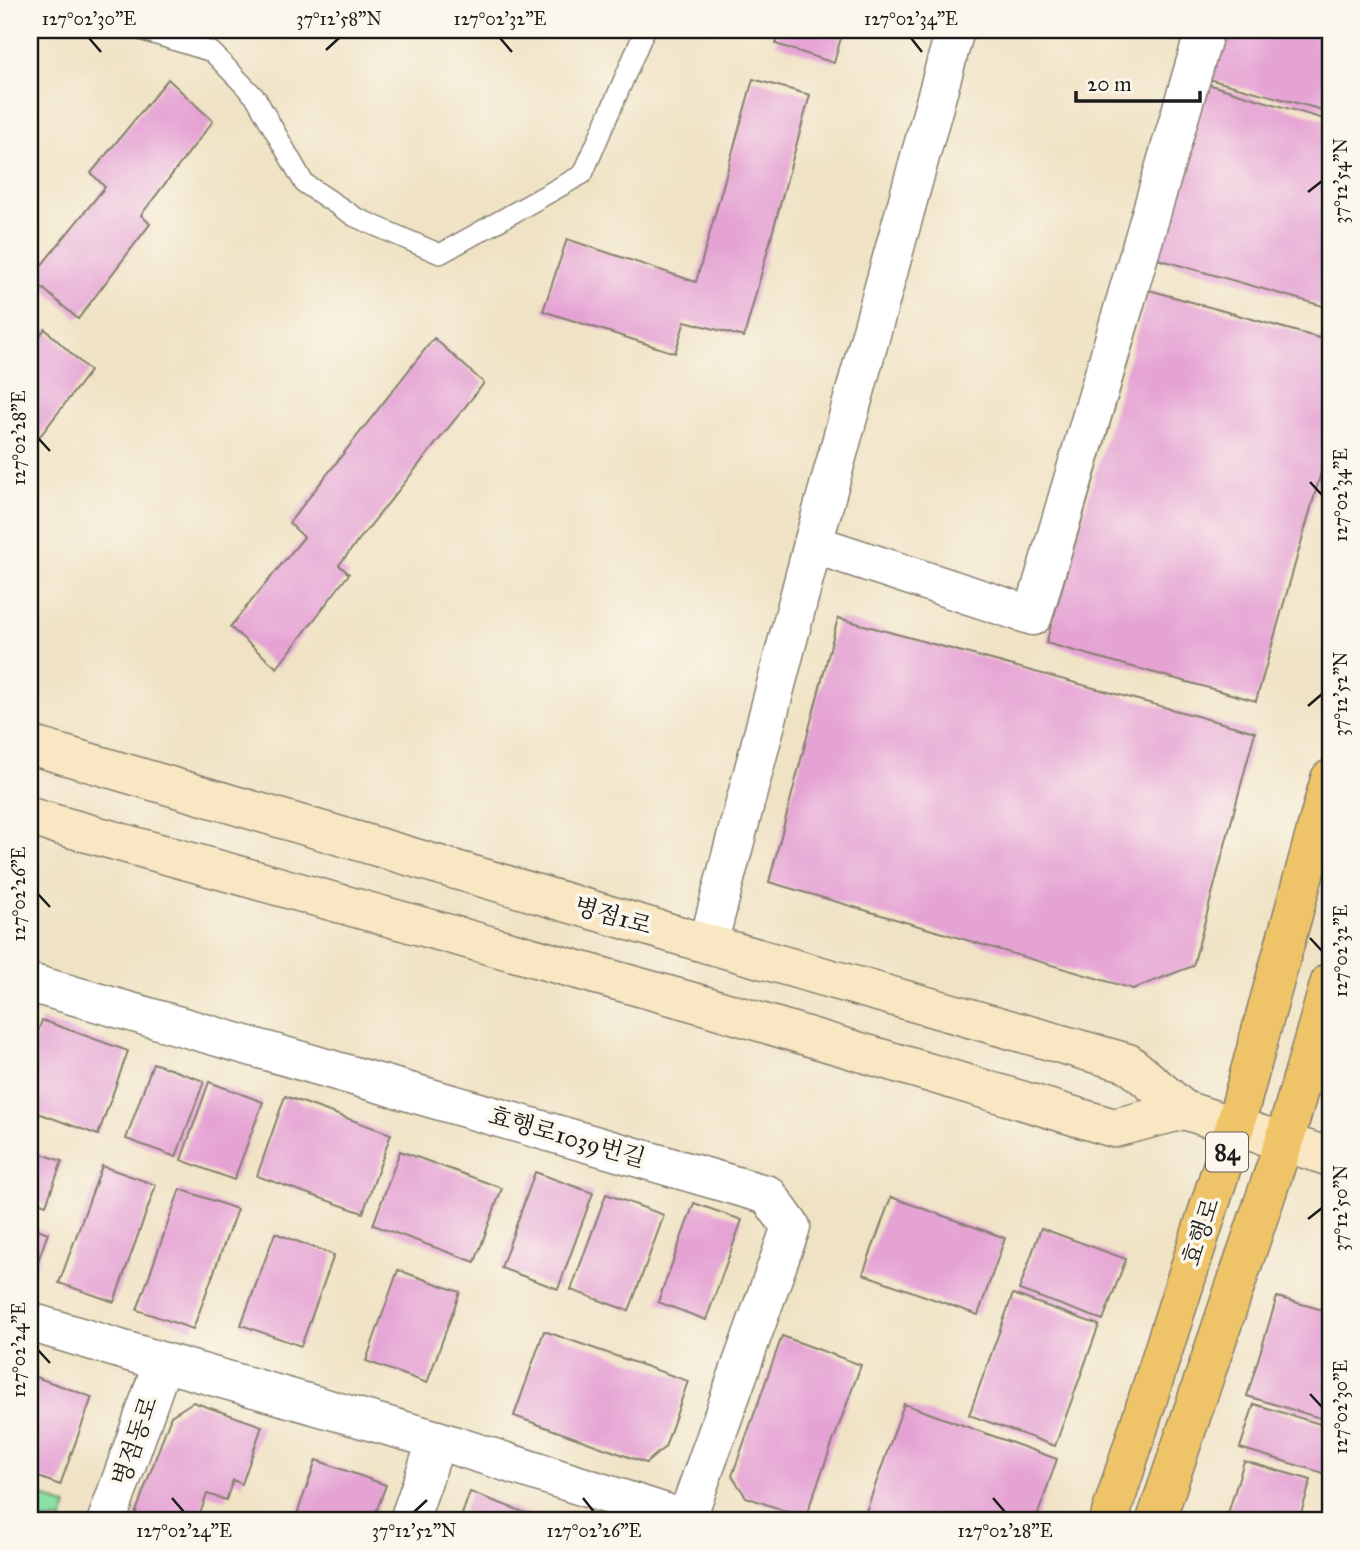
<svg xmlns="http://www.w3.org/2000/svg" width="1360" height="1550" viewBox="0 0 1360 1550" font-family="'IM FELL Great Primer','Noto Serif KR',serif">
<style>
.green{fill:#8ae1a5;stroke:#537e60;stroke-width:2}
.building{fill:#e5a3d4}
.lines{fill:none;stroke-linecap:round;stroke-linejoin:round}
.lane-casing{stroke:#868070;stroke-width:22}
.street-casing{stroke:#868070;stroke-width:41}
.secondary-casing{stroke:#868070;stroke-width:41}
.primary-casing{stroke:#868070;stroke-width:41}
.lane{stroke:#fff;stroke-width:19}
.street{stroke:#fff;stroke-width:38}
.secondary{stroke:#f9e7c3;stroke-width:38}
.primary{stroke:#efc469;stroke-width:38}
.ticks{fill:none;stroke:#1c1c1c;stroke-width:2.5}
.labels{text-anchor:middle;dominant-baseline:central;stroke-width:7;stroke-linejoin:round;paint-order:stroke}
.shield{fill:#fbf7ec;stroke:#5f5e5a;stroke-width:2}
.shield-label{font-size:23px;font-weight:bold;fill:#1c1c1c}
.street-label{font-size:24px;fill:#1c1c1c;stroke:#fbf7ec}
.neatline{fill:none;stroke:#1c1c1c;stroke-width:2.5}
.ticks-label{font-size:18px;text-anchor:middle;fill:#1c1c1c}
</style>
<rect width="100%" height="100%" fill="#fbf7ec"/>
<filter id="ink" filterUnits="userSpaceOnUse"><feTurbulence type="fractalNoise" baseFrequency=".0143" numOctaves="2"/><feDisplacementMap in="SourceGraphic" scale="14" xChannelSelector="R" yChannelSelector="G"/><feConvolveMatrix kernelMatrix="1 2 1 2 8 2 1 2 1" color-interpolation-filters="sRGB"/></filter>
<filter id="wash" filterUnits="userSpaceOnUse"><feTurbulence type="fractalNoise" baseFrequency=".00686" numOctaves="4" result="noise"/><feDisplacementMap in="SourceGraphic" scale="28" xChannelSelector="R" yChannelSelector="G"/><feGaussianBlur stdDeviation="1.57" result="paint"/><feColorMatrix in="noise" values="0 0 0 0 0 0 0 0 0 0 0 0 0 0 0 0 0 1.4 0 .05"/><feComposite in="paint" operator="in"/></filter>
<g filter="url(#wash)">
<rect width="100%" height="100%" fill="#f0e3c5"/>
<polygon class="green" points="30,1492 67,1506 62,1520 30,1520"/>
<g id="blocks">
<g class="building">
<polygon points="779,30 843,30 834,63 776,44"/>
<polygon points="1222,30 1330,30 1330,112 1208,79"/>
<polygon points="168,79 213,121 141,215 150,224 78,319 31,278 105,187 91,173"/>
<polygon points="753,79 810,95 744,337 685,321 675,353 543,311 567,239 696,282"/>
<polygon points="1204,83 1330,121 1330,308 1154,258"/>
<polygon points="1149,290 1330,341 1330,441 1256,701 1046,643"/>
<polygon points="45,329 90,371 30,449 30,348"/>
<polygon points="434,338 484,383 339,565 349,574 277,668 230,627 304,537 289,523"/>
<polygon points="838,618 1255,732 1193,966 1133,989 769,882"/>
<polygon points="42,1020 128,1051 98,1135 30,1110 30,1054"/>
<polygon points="153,1063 204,1081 176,1157 126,1139"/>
<polygon points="209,1082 263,1102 234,1180 181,1160"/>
<polygon points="285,1096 391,1134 363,1213 257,1176"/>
<polygon points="30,1150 62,1161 46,1205 30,1199"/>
<polygon points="400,1151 502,1188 475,1262 373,1225"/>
<polygon points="102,1166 156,1185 114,1302 59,1283"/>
<polygon points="535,1172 593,1193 558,1289 501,1268"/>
<polygon points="180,1189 237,1209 193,1329 137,1310"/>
<polygon points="606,1194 664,1215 629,1311 571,1290"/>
<polygon points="891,1197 1005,1238 978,1315 863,1274"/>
<polygon points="694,1203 742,1220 706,1320 658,1302"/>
<polygon points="30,1226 48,1233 30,1283"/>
<polygon points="1041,1228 1126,1259 1103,1320 1019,1290"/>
<polygon points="275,1233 334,1255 301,1346 241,1325"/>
<polygon points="398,1270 460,1292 427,1383 366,1361"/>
<polygon points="1013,1294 1099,1325 1055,1446 969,1415"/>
<polygon points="1277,1297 1330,1312 1330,1421 1247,1396"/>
<polygon points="544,1331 688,1381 665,1447 646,1463 514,1416"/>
<polygon points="782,1336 861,1365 805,1518 746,1497 732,1476"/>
<polygon points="30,1375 92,1397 60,1485 30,1474"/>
<polygon points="193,1402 262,1426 242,1484 233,1480 226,1500 207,1494 198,1520 133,1520 171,1416"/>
<polygon points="904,1404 1057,1459 1036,1520 863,1520"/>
<polygon points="1254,1404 1330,1427 1330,1447 1323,1473 1240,1448"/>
<polygon points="316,1460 386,1485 373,1520 295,1520"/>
<polygon points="1244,1461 1311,1480 1299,1520 1226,1520"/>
<polygon points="470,1492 534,1516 532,1520 460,1520"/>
</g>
</g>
</g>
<g filter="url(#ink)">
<use href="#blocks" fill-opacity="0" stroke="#868070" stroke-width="2"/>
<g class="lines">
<g class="lane-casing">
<polyline id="lane" points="140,30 212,52 256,98 304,183 355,217 440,254 583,174 645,30"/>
</g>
<g class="street-casing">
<g id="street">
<polyline points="813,544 1033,616 1205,30"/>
<polyline points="708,944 813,544 955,30"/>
<polyline points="30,983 768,1195 791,1227 686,1520"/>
<polyline points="30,1322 163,1362 437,1440 688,1520"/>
<polyline points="107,1520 163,1362"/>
<polyline points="409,1520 437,1440"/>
</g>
</g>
<g class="secondary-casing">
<g id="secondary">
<polyline points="30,745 708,944 1128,1063 1184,1110 1330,1157"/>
<polyline points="30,817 693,1002 1114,1128 1184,1110"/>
</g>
</g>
<g class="primary-casing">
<g id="primary">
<polyline points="1109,1520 1235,1126 1330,779"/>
<polyline points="1156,1520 1284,1142 1330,982"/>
</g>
</g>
<use href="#lane" class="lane"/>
<use href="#street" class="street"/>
<use href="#secondary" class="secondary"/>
<use href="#primary" class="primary"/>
</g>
</g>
<path class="ticks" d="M89 38 101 52M500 38 512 52M911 38 922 52M326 50 339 38M1308 192 1322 181M38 438 50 451M1310 482 1322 495M1308 706 1322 694M38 894 50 907M1310 938 1322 951M1308 1219 1322 1208M38 1350 50 1363M1310 1394 1322 1407M172 1498 184 1512M583 1498 594 1512M993 1498 1005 1512M414 1512 427 1500"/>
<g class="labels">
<rect class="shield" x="1206" y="1132.5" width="42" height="39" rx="5"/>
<g class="shield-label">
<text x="1227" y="1152">84</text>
</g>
<g class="street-label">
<text transform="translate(613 916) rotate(16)">병점1로</text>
<text transform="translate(567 1137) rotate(16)">효행로1039번길</text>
<text transform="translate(1201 1232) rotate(-72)">효행로</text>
<text transform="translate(135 1441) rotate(-71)">병점동로</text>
</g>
</g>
<rect width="1360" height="1550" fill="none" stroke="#fbf7ec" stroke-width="77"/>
<path d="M1076 91v10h124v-10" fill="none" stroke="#1c1c1c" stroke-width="3.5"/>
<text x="1087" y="91" font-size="21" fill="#1c1c1c" stroke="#fbf7ec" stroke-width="5" paint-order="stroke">20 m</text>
<rect x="38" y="38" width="1284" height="1474" class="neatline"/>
<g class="ticks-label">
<text x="89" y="25">127°02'30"E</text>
<text x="339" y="25">37°12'58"N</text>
<text x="500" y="25">127°02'32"E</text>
<text x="911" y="25">127°02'34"E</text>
<text transform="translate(1341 181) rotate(-90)" y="6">37°12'54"N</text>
<text transform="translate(19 438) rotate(-90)" y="6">127°02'28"E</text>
<text transform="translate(1341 495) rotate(-90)" y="6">127°02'34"E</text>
<text transform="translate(1341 694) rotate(-90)" y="6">37°12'52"N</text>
<text transform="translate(19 894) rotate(-90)" y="6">127°02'26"E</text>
<text transform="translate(1341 951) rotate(-90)" y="6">127°02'32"E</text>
<text transform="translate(1341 1208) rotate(-90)" y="6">37°12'50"N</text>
<text transform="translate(19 1350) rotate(-90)" y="6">127°02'24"E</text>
<text transform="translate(1341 1407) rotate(-90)" y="6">127°02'30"E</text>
<text x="184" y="1537">127°02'24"E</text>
<text x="414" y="1537">37°12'52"N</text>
<text x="594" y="1537">127°02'26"E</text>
<text x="1005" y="1537">127°02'28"E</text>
</g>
</svg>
